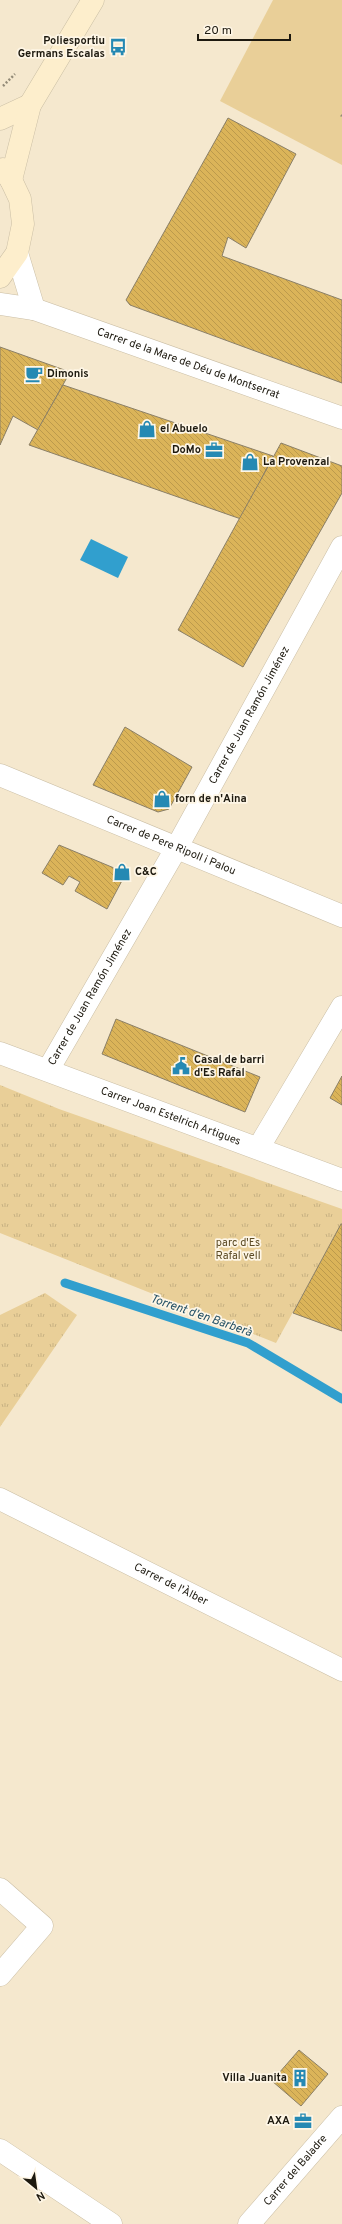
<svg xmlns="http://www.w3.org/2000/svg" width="342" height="2224" viewBox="0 0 342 2224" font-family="Overpass,sans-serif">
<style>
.grass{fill:url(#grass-tufts)}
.garden{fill:#e9cf98}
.water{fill:#319fce}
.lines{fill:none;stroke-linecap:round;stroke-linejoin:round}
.stream{stroke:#319fce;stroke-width:9}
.building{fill:url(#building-back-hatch);stroke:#8a7f67}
.street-casing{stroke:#cabea5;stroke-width:23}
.secondary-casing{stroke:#cabea5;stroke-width:23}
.path{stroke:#938b78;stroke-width:2.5;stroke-dasharray:2 2;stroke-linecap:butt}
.street{stroke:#fff;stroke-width:22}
.secondary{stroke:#fdeecc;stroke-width:22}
.labels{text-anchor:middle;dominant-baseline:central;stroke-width:3.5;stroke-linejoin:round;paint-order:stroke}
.poi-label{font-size:11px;font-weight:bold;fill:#1d190f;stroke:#fef6e6;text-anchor:start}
.street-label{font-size:11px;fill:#1d190f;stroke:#fef6e6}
.park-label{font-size:11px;fill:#5c4b25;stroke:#fef6e6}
.water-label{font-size:12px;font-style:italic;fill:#245065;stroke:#fef6e6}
</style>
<defs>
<pattern id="grass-tufts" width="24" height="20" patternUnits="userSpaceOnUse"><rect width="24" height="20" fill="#e9cf98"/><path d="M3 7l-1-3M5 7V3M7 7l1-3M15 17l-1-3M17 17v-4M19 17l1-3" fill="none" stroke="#c7b182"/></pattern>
<pattern id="building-back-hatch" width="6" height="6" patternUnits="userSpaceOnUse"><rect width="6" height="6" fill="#dbb459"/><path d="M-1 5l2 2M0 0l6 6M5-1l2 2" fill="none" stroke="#bc9a4c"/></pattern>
</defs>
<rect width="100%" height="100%" fill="#f5e8ce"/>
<g class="grass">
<polygon points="0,1085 59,1109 342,1209 342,1223 276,1343 0,1233"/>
<polygon points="45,1293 77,1315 0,1427 0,1315"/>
</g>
<polygon class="garden" points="273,0 342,0 342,165 220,101"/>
<polygon class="water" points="91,539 128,557 118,578 80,560"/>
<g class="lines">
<polyline class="stream" points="65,1283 248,1343 342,1399"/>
</g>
<g class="building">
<polygon points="228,118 296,154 246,248 228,237 222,256 342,300 342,383 130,305 126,300"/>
<polygon points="0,347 70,372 38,430 13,416 0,445"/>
<polygon points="63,385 273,456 241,519 29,445"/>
<polygon points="281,443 342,466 342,493 243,667 178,630"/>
<polygon points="125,727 192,767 169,809 158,812 93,785"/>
<polygon points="59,845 126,873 107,909 75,891 80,882 69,876 63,885 42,873"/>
<polygon points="116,1019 260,1077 245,1112 102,1054"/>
<polygon points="342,1076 342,1105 330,1098"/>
<polygon points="341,1224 342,1224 342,1331 293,1313"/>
<polygon points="299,2050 328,2074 301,2106 272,2081"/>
</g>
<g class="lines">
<g class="street-casing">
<g id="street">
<polyline points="17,253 34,309"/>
<path id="s1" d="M0 304 34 309 342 418"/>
<path id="s2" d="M0 775 342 916"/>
<path id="s3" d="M0 1053 342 1180"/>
<path id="s4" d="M48 1070 177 847 342 547"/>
<polyline points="259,1147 342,1007"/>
<path id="s5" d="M0 1499 342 1670"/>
<polyline points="0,1889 42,1926 0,1975"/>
<polyline points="0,2150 111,2224"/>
<path id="s6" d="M249 2224 342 2117"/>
</g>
</g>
<g class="secondary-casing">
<g id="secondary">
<polyline points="0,119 30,105"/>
<polyline points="11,180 30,105 93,0"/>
<polyline points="0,277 17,253 23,224 20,199 11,180 3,169"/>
</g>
</g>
<g class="path">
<polyline points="3,86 15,74"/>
<polyline points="341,115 342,116"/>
</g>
<use href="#street" class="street"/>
<use href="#secondary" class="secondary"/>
</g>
<defs>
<g id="bus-bare" transform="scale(1.38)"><path d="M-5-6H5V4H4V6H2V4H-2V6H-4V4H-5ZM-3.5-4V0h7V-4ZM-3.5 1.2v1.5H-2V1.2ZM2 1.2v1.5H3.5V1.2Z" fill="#2589b3" stroke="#fef6e6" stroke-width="2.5" paint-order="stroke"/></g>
<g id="cafe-bare" transform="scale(1.38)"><path d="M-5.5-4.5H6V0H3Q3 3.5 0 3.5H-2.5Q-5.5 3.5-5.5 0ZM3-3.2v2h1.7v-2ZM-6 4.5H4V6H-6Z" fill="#2589b3" stroke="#fef6e6" stroke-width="2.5" paint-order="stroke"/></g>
<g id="shop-bare" transform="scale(1.38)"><path d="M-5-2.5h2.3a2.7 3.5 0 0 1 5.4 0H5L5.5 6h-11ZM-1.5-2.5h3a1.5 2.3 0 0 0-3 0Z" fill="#2589b3" stroke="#fef6e6" stroke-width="2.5" paint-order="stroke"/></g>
<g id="office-bare" transform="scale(1.38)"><path d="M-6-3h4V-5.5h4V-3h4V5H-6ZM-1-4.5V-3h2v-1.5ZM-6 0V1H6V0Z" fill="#2589b3" stroke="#fef6e6" stroke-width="2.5" paint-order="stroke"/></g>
<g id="civic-bare" transform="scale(1.38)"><path d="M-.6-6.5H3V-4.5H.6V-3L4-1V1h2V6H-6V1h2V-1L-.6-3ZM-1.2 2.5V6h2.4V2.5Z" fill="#2589b3" stroke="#fef6e6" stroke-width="2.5" paint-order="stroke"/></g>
<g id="building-bare" transform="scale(1.38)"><path d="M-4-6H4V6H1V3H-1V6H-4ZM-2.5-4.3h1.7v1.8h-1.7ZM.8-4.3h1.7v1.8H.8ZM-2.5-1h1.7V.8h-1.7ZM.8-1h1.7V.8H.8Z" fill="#2589b3" stroke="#fef6e6" stroke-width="2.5" paint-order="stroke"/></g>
</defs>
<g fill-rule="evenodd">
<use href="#bus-bare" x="118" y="47"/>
<use href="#cafe-bare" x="34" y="374"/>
<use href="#shop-bare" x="147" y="429"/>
<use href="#office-bare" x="214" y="450"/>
<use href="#shop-bare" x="250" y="462"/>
<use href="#shop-bare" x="162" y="799"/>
<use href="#shop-bare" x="122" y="872"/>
<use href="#civic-bare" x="181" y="1066"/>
<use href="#building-bare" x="300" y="2078"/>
<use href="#office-bare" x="303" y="2121"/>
</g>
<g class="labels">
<g class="poi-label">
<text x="105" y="41" text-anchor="end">Poliesportiu<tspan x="105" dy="13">Germans Escalas</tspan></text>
<text x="47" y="374">Dimonis</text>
<text x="160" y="429">el Abuelo</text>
<text x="201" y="450" text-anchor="end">DoMo</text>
<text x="263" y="462">La Provenzal</text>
<text x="175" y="799">forn de n'Aina</text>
<text x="135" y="872">C&amp;C</text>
<text x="194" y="1060">Casal de barri<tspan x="194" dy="13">d'Es Rafal</tspan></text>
<text x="287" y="2078" text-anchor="end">Villa Juanita</text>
<text x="290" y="2121" text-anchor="end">AXA</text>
</g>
<g class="street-label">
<text stroke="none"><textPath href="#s1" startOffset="198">Carrer de la Mare de Déu de Montserrat</textPath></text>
<text stroke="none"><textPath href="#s4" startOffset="408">Carrer de Juan Ramón Jiménez</textPath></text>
<text stroke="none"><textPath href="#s2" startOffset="185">Carrer de Pere Ripoll i Palou</textPath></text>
<text stroke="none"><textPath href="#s4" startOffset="84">Carrer de Juan Ramón Jiménez</textPath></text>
<text stroke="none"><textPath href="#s3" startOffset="182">Carrer Joan Estelrich Artigues</textPath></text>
<text stroke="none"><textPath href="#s5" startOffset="191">Carrer de l'Àlber</textPath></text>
<text stroke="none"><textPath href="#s6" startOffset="71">Carrer del Baladre</textPath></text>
</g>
<g class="park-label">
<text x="238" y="1243">parc d'Es<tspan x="238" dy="13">Rafal vell</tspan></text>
</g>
<g class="water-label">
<text transform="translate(201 1316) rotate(19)">Torrent d'en Barberà</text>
</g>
</g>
<g transform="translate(36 2188) rotate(151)" stroke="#fef6e6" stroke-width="3" paint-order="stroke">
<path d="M0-3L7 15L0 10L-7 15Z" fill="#1d190f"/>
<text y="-6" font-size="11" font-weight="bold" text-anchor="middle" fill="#1d190f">N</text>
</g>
<path d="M198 34v6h92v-6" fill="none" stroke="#1d190f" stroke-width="2"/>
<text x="204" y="34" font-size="12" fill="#1d190f" stroke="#fef6e6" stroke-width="3" paint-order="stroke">20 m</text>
</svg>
